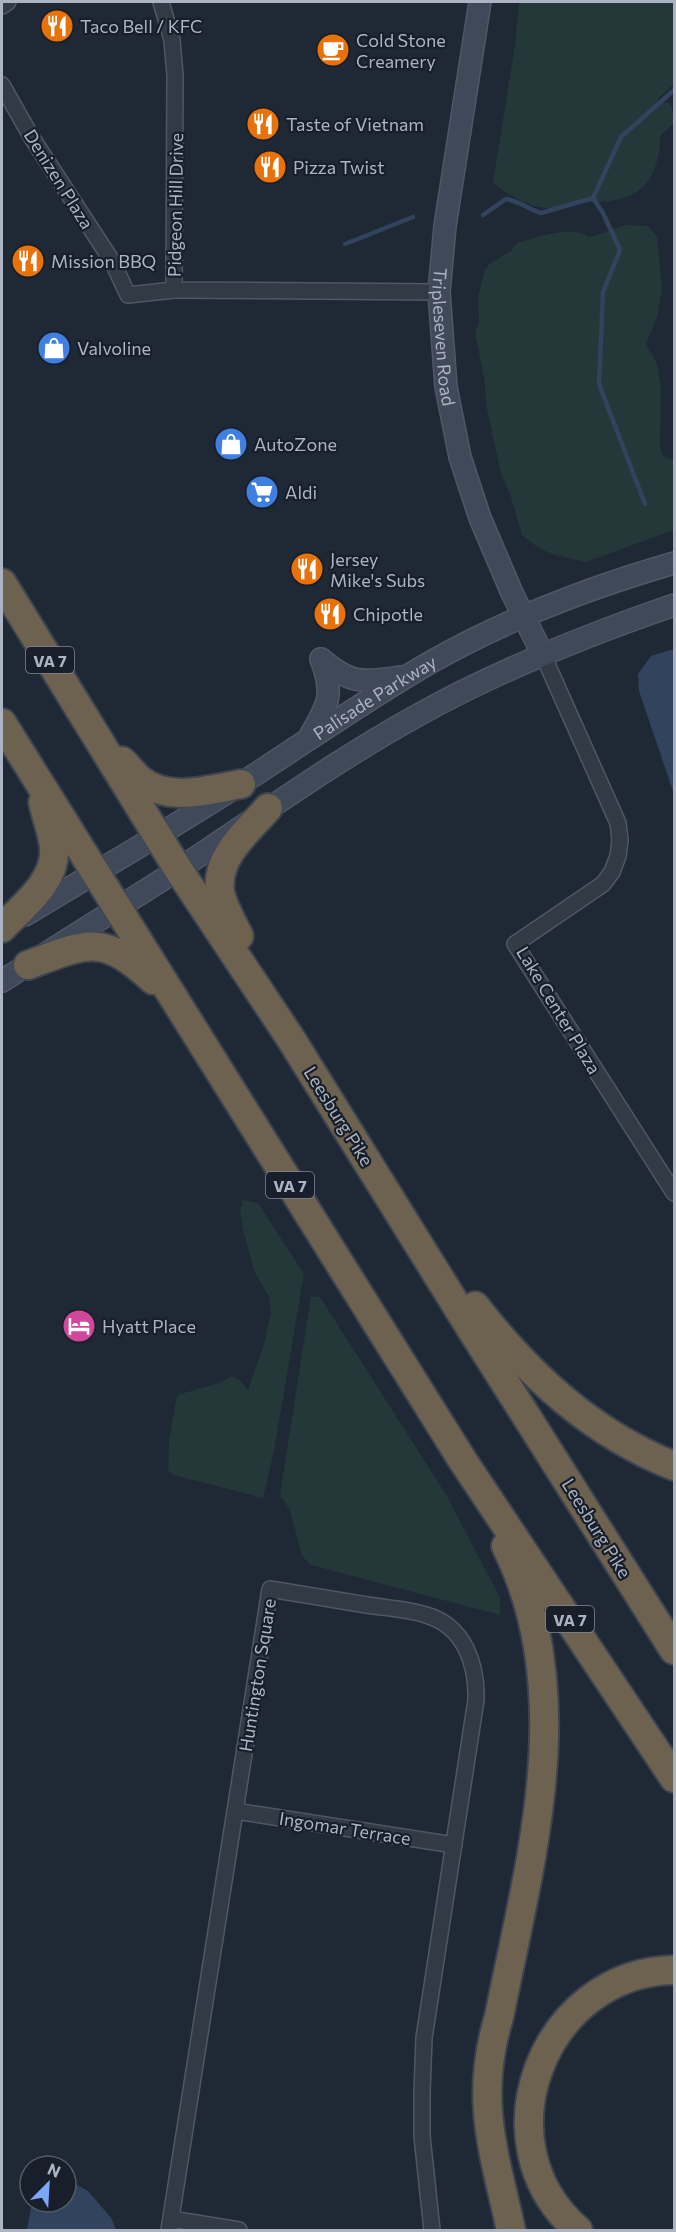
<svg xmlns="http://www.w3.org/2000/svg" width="676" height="2232" viewBox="0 0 676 2232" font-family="Commissioner,sans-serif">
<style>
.green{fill:#243739}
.water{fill:#32435d}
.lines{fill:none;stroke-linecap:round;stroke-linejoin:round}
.stream{stroke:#32435d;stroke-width:4.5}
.street-casing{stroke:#505764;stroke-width:18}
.secondary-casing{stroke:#505764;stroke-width:24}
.highway-casing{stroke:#3d4450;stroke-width:32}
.street{stroke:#323a46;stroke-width:15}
.secondary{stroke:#404959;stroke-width:21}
.highway{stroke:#6c624f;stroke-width:28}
.labels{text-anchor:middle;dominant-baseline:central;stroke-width:4.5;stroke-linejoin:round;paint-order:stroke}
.shield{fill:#181f2a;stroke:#808795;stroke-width:1.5}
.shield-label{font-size:16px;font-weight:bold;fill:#acb4c3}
.poi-label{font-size:18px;fill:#acb4c3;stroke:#181f2a;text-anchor:start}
.street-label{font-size:18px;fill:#acb4c3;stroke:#181f2a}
</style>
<rect width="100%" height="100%" fill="#1f2835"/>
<g class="green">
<path d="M519 2H674V84L658 99 659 102 668 103 672 107 674 123 660 136C660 167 649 195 615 200 601 203 587 202 573 203 564 204 555 209 546 208 532 208 503 193 493 182L515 45Z"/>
<path d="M628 225 648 226 657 237 662 288 658 315 646 344 657 364 661 387 660 448 663 456 674 460V530L586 562 551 554 536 546 522 535 510 494 501 474 487 409 484 378 475 332 479 323 478 298 484 272 489 264 511 251 517 243C540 237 567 225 589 237 603 234 614 227 628 225Z"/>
<polygon points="243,1200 258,1203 304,1274 274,1451 263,1498 174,1475 168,1471 169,1440 177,1395 219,1383 232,1376 240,1380 248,1390 264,1344 271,1312 269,1297 254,1271 243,1229 240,1210"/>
<polygon points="311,1296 320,1297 447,1496 500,1598 500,1615 311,1565 302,1556 290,1510 280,1495"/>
</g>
<g class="water">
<polygon points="674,649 674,794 639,691 638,674 651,656"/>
<polygon points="66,2179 88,2191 112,2219 116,2230 27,2230 32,2202 66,2202"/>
</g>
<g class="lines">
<g class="stream">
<polyline points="593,198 603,213 620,250 603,292 599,384 645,504"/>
<path d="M483 215 506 199C522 202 527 209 541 213L593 198 621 137 674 90"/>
<polyline points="345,244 413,217"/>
</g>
<g class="street-casing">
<g id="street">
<polyline points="161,2 172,40 175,75 174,290 439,292"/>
<polyline points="2,6 8,2"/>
<polyline points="2,85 32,138 112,261 128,295 174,290"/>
<polyline points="543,655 618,823 620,840 618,856 612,872 603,884 515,944 674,1193"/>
<polyline points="235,1811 454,1845"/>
<polyline points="171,2219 239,2230"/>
<path d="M169 2230 270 1589C302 1594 335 1600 367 1605 386 1608 408 1609 426 1615 465 1626 477 1665 476 1700L424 2038 422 2093V2136L432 2230"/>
</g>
</g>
<g class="secondary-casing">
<g id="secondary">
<path id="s1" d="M480 2 445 226 439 292 446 387 460 457 480 518 512 593 543 655"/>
<path d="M321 659C352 685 362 682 401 677"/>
<path d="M311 734C329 704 334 693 321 659"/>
<path id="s2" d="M25 915C96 872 169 830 239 785 303 744 365 700 431 662 507 619 591 587 674 563"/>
<path d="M2 981C61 944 120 907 179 869 258 817 336 760 420 714 501 669 587 635 674 605"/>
</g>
</g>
<g class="highway-casing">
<g id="highway">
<polyline points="2,583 178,869 291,1039 468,1324 674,1650"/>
<polyline points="2,723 463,1461 674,1778"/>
<path d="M122 761C128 767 133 773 139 779 168 803 208 790 241 784"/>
<path d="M2 928C22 907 57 881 54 848 53 833 46 817 43 802"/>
<path d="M239 936C232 922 223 907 220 892 215 857 248 831 268 808"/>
<path d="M28 965C88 943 102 933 153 980"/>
<path d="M475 1306C530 1376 591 1433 674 1466"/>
<path d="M506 1546C580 1695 529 1865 499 2017 474 2098 494 2152 511 2230"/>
<path d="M578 2230C477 2143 543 1972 674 1970"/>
</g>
</g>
<use href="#street" class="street"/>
<use href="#secondary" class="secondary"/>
<use href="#highway" class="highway"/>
</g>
<defs>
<g id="restaurant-disc" transform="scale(1.725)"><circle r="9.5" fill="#e8710a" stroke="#181f2a"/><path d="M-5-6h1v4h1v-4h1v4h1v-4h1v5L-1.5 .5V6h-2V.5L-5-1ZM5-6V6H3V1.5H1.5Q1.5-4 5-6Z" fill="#fff"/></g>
<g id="cafe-disc" transform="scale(1.725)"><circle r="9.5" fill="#e8710a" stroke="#181f2a"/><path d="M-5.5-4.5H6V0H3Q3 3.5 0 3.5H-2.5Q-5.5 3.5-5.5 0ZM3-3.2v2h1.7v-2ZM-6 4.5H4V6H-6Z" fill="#fff"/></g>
<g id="shop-disc" transform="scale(1.725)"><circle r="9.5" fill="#3f7fe0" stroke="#181f2a"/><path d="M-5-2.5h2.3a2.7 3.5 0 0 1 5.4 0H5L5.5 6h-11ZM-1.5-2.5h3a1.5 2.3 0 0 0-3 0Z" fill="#fff"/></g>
<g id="supermarket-disc" transform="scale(1.725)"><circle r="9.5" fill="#3f7fe0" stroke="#181f2a"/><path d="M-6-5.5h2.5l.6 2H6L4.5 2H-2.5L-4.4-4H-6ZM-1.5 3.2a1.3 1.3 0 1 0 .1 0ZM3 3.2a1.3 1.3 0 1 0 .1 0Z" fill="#fff"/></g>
<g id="hotel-disc" transform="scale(1.725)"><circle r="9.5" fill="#d1479c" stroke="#181f2a"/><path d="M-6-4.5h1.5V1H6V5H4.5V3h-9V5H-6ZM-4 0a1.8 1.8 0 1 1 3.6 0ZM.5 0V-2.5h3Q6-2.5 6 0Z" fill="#fff"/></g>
</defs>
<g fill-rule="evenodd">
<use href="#restaurant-disc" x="57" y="26"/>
<use href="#cafe-disc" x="333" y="50"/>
<use href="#restaurant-disc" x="263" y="124"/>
<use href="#restaurant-disc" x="270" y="167"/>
<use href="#restaurant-disc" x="28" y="261"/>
<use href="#shop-disc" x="54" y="348"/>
<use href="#shop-disc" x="231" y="444"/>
<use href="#supermarket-disc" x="262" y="492"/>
<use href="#restaurant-disc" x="307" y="569"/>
<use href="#restaurant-disc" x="330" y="614"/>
<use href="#hotel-disc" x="79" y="1326"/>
</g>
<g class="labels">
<g class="shield">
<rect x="26" y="647" width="48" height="26" rx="4.5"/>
<rect x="266" y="1172" width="48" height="26" rx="4.5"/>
<rect x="546" y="1606" width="48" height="26" rx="4.5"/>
</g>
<g class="shield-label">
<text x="50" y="660">VA 7</text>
<text x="290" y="1185">VA 7</text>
<text x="570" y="1619">VA 7</text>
</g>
<g class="poi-label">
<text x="80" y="26">Taco Bell / KFC</text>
<text x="356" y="40">Cold Stone<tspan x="356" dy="21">Creamery</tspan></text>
<text x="286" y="124">Taste of Vietnam</text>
<text x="293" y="167">Pizza Twist</text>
<text x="51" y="261">Mission BBQ</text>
<text x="77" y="348">Valvoline</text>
<text x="254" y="444">AutoZone</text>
<text x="285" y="492">Aldi</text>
<text x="330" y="559">Jersey<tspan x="330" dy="21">Mike's Subs</tspan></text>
<text x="353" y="614">Chipotle</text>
<text x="102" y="1326">Hyatt Place</text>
</g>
<g class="street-label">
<text transform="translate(59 179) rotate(58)">Denizen Plaza</text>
<text transform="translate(175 205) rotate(-89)">Pidgeon Hill Drive</text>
<text stroke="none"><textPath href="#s1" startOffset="338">Tripleseven Road</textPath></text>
<text stroke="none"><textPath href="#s2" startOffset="412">Palisade Parkway</textPath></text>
<text transform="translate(559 1010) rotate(59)">Lake Center Plaza</text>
<text transform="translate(339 1116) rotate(58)">Leesburg Pike</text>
<text transform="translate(597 1528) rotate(58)">Leesburg Pike</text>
<text transform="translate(257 1675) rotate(-81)">Huntington Square</text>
<text transform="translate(345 1828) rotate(9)">Ingomar Terrace</text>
</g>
</g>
<rect width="676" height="2232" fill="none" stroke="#acb4c3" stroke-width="6"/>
<g transform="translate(48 2184) rotate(24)"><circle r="28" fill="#181f2a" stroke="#535b67" stroke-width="1.5"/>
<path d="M0-4.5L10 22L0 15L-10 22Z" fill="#7da8f7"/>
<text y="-9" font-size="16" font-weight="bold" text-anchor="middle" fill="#acb4c3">N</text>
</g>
</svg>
